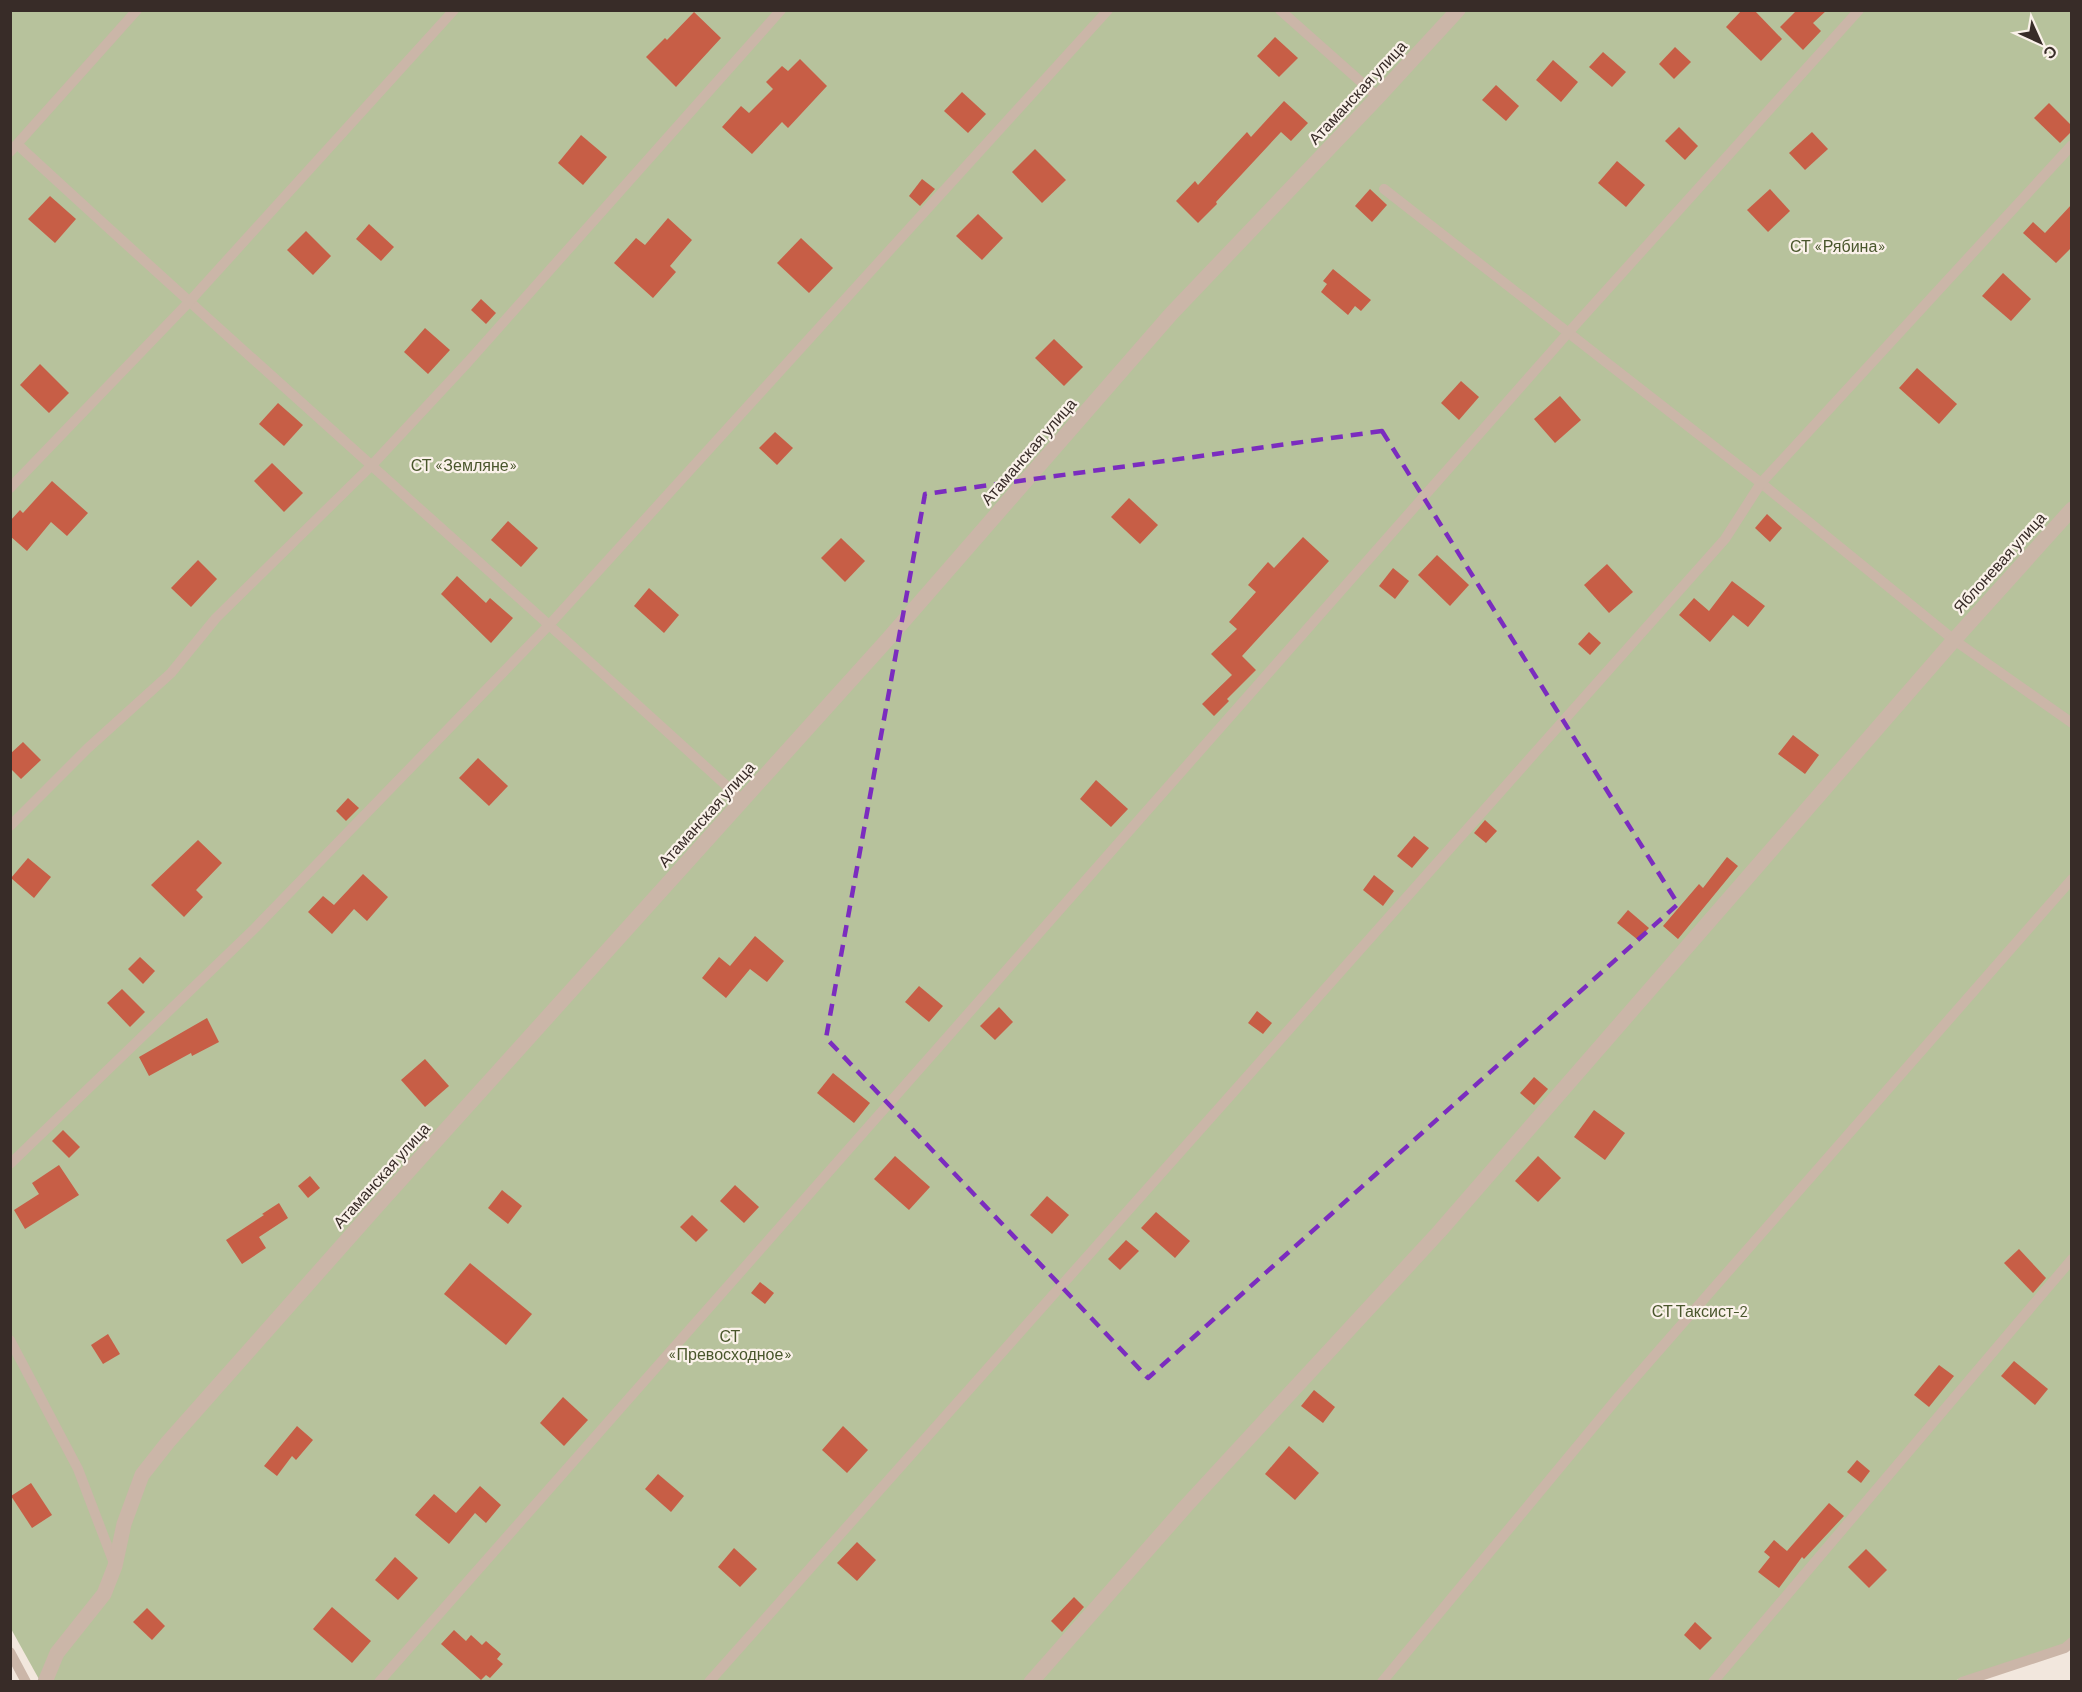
<svg xmlns="http://www.w3.org/2000/svg" width="2082" height="1692" viewBox="0 0 2082 1692" font-family="Barlow,sans-serif">
<style>
.green{fill:#b7c29c}
.building{fill:#c75e46}
.lines{fill:none;stroke-linecap:round;stroke-linejoin:round}
.service{stroke:#cbb6a8;stroke-width:10}
.minor{stroke:#cbb6a8;stroke-width:15}
.marked{fill:none;stroke:#7b2cbf;stroke-width:4.5;stroke-dasharray:12 8;stroke-linejoin:round}
.labels{text-anchor:middle;dominant-baseline:central;stroke-width:4.5;stroke-linejoin:round;paint-order:stroke}
.street-label{font-size:16px;fill:#382c28;stroke:#faf1e9}
.park-label{font-size:16px;fill:#49562c;stroke:#faf1e9}
</style>
<rect width="100%" height="100%" fill="#f2e7dd"/>
<polygon class="green" points="10,11 2071,11 2071,1638 2058,1651 2020,1665 1948,1682 40,1681 10,1627"/>
<g class="building">
<polygon points="1742,10 1754,10 1782,39 1761,61 1726,27"/>
<polygon points="1797,10 1827,10 1813,23 1821,31 1803,50 1780,27"/>
<polygon points="694,12 721,38 676,87 646,57 665,38 667,40"/>
<polygon points="1275,37 1298,58 1279,77 1257,56"/>
<polygon points="1675,47 1691,62 1674,79 1659,64"/>
<polygon points="1603,52 1626,72 1612,87 1589,67"/>
<polygon points="800,59 827,86 788,128 782,122 752,154 722,127 741,106 749,113 773,89 766,82 782,66 788,71"/>
<polygon points="1553,60 1578,82 1561,102 1536,80"/>
<polygon points="1496,85 1519,106 1506,121 1482,100"/>
<polygon points="962,92 986,114 968,133 944,111"/>
<polygon points="1284,101 1308,123 1291,141 1281,132 1216,202 1217,204 1198,223 1176,201 1195,181 1198,185 1247,132 1251,137"/>
<polygon points="2049,103 2072,126 2072,131 2060,143 2034,118"/>
<polygon points="1679,127 1698,146 1685,160 1665,141"/>
<polygon points="1812,132 1828,149 1805,170 1789,153"/>
<polygon points="581,135 607,157 583,185 558,163"/>
<polygon points="1035,149 1066,180 1042,203 1012,172"/>
<polygon points="1617,161 1645,185 1626,207 1598,183"/>
<polygon points="922,179 935,189 920,206 909,196"/>
<polygon points="1370,189 1387,205 1372,222 1355,206"/>
<polygon points="1770,189 1790,211 1768,232 1747,210"/>
<polygon points="50,196 76,219 55,243 28,219"/>
<polygon points="2072,204 2072,247 2056,263 2023,233 2033,222 2045,233"/>
<polygon points="978,214 1003,238 982,260 956,236"/>
<polygon points="668,218 692,240 670,266 676,272 653,298 614,263 636,238 645,245"/>
<polygon points="369,224 394,247 381,261 356,239"/>
<polygon points="306,231 331,256 313,275 287,250"/>
<polygon points="801,238 833,268 809,293 777,263"/>
<polygon points="1333,269 1371,300 1361,311 1355,306 1348,315 1321,292 1327,284 1323,281"/>
<polygon points="2003,273 2031,299 2011,321 1982,296"/>
<polygon points="481,299 496,313 486,324 471,310"/>
<polygon points="425,328 450,350 428,374 404,352"/>
<polygon points="1054,339 1083,367 1064,386 1035,358"/>
<polygon points="40,364 69,393 49,413 20,385"/>
<polygon points="1917,368 1957,404 1939,424 1899,388"/>
<polygon points="1461,381 1479,397 1459,420 1441,403"/>
<polygon points="1560,396 1581,420 1555,443 1534,419"/>
<polygon points="278,403 303,425 284,446 259,424"/>
<polygon points="775,432 793,448 777,465 759,448"/>
<polygon points="272,463 303,493 284,512 254,481"/>
<polygon points="52,481 88,513 67,536 51,522 27,551 10,536 10,521 20,510 23,513"/>
<polygon points="1129,498 1158,525 1140,544 1111,517"/>
<polygon points="1767,514 1782,528 1770,542 1755,528"/>
<polygon points="508,521 538,548 521,567 491,540"/>
<polygon points="1303,537 1329,561 1242,656 1256,670 1227,699 1229,701 1214,716 1202,704 1232,675 1211,654 1237,629 1229,622 1256,592 1248,585 1268,562 1274,568"/>
<polygon points="841,538 865,561 845,582 821,558"/>
<polygon points="1437,555 1469,585 1450,606 1418,575"/>
<polygon points="198,560 217,579 191,607 171,588"/>
<polygon points="1607,564 1633,592 1609,613 1584,585"/>
<polygon points="1393,568 1409,581 1395,599 1379,586"/>
<polygon points="457,576 486,603 490,598 513,618 491,643 441,594"/>
<polygon points="1732,581 1765,606 1748,627 1733,615 1710,642 1679,615 1694,598 1709,611"/>
<polygon points="649,588 679,615 664,633 634,606"/>
<polygon points="1589,632 1601,643 1590,655 1578,644"/>
<polygon points="1793,735 1819,755 1805,774 1778,754"/>
<polygon points="23,742 41,760 21,779 10,768 10,754"/>
<polygon points="478,758 508,786 489,806 459,778"/>
<polygon points="1096,780 1128,809 1111,827 1080,799"/>
<polygon points="348,798 359,808 346,821 336,811"/>
<polygon points="1485,820 1497,831 1486,843 1474,833"/>
<polygon points="1414,836 1429,848 1412,868 1397,856"/>
<polygon points="198,840 222,863 196,890 203,897 184,917 151,885"/>
<polygon points="1727,857 1738,866 1678,939 1663,926 1699,884 1703,888"/>
<polygon points="28,858 51,877 34,898 11,878"/>
<polygon points="363,874 388,897 367,921 354,909 332,934 308,912 323,896 334,905"/>
<polygon points="1374,875 1394,891 1383,906 1363,890"/>
<polygon points="1628,910 1649,928 1638,940 1617,923"/>
<polygon points="755,936 784,961 767,982 750,969 726,998 702,978 719,957 730,966"/>
<polygon points="140,957 155,971 143,984 128,969"/>
<polygon points="919,986 943,1006 929,1022 905,1002"/>
<polygon points="122,989 145,1012 130,1027 107,1003"/>
<polygon points="999,1007 1013,1022 995,1040 980,1026"/>
<polygon points="1257,1011 1272,1023 1263,1034 1248,1023"/>
<polygon points="207,1018 219,1042 192,1056 191,1053 149,1076 139,1057"/>
<polygon points="425,1059 449,1086 425,1107 401,1080"/>
<polygon points="833,1073 870,1103 854,1123 817,1093"/>
<polygon points="1534,1077 1548,1089 1534,1105 1520,1093"/>
<polygon points="1594,1110 1625,1133 1605,1160 1574,1137"/>
<polygon points="63,1130 80,1147 69,1158 52,1141"/>
<polygon points="895,1156 930,1187 909,1210 874,1179"/>
<polygon points="1538,1156 1561,1178 1538,1202 1515,1181"/>
<polygon points="59,1165 79,1195 25,1229 14,1210 39,1194 32,1183"/>
<polygon points="310,1176 320,1188 308,1198 298,1186"/>
<polygon points="735,1185 759,1207 744,1223 720,1201"/>
<polygon points="502,1190 522,1206 508,1224 488,1208"/>
<polygon points="1047,1196 1069,1215 1052,1234 1030,1215"/>
<polygon points="279,1203 288,1218 259,1237 266,1248 242,1264 226,1240 264,1215 262,1214"/>
<polygon points="1156,1212 1190,1241 1175,1258 1141,1228"/>
<polygon points="692,1215 708,1230 696,1242 680,1227"/>
<polygon points="1126,1240 1139,1251 1120,1270 1108,1259"/>
<polygon points="2019,1249 2046,1278 2033,1293 2004,1263"/>
<polygon points="470,1263 532,1314 506,1345 444,1294"/>
<polygon points="760,1282 774,1293 765,1304 751,1293"/>
<polygon points="108,1334 120,1354 103,1364 91,1345"/>
<polygon points="2014,1361 2048,1389 2035,1405 2001,1376"/>
<polygon points="1939,1365 1954,1376 1929,1407 1914,1395"/>
<polygon points="1314,1390 1335,1407 1323,1423 1301,1406"/>
<polygon points="563,1397 588,1420 564,1446 540,1423"/>
<polygon points="297,1426 313,1440 296,1460 292,1456 277,1476 264,1466"/>
<polygon points="843,1426 868,1450 847,1473 822,1450"/>
<polygon points="1289,1446 1319,1473 1295,1500 1265,1474"/>
<polygon points="1857,1460 1870,1471 1861,1483 1847,1472"/>
<polygon points="658,1474 684,1496 671,1512 645,1489"/>
<polygon points="31,1483 52,1515 32,1528 11,1496"/>
<polygon points="480,1486 501,1505 486,1523 475,1513 449,1544 415,1515 434,1494 456,1513"/>
<polygon points="1829,1503 1844,1516 1804,1559 1802,1557 1779,1588 1758,1572 1770,1557 1764,1552 1774,1540 1787,1551"/>
<polygon points="857,1542 876,1560 857,1581 837,1563"/>
<polygon points="734,1548 757,1569 740,1587 718,1567"/>
<polygon points="1866,1549 1887,1570 1869,1588 1848,1567"/>
<polygon points="395,1557 418,1578 398,1600 375,1580"/>
<polygon points="1074,1597 1084,1607 1062,1632 1051,1621"/>
<polygon points="332,1607 371,1641 352,1663 313,1629"/>
<polygon points="147,1608 165,1626 152,1640 133,1622"/>
<polygon points="1695,1622 1712,1638 1700,1650 1684,1635"/>
<polygon points="454,1630 466,1641 471,1635 482,1645 486,1641 501,1654 497,1659 503,1664 490,1678 486,1675 481,1680 441,1644"/>
</g>
<g class="lines">
<g class="service">
<polyline points="1280,10 1378,97"/>
<path d="M18 145C257 366 502 580 742 800"/>
<polyline points="10,152 137,10"/>
<polyline points="1384,189 1761,483 1954,640 2072,723"/>
<polyline points="10,488 189,302 454,10"/>
<polyline points="10,826 88,748 171,673 216,618 372,465 468,362 781,10"/>
<polyline points="10,1164 255,928 550,624 1108,10"/>
<polyline points="10,1340 78,1469 115,1566"/>
<polyline points="10,1652 26,1682"/>
<polyline points="379,1682 1568,333 1859,10"/>
<polyline points="709,1682 1725,539 1761,483 2072,145"/>
<polyline points="1382,1682 1619,1396 2072,879"/>
<polyline points="1713,1682 2072,1259"/>
<polyline points="1962,1682 2065,1648 2072,1642"/>
</g>
<g class="minor">
<polyline points="45,1682 57,1653 104,1594 115,1566 124,1524 142,1475 168,1442 378,1205 888,639 1171,314 1378,97 1458,10"/>
<polyline points="1031,1682 1186,1506 1439,1232 1954,640 2072,509"/>
</g>
</g>
<path class="marked" d="M1382 431 1678 904 1148 1378 826 1038 925 494Z"/>
<g class="labels">
<g class="street-label">
<text transform="translate(1357 92) rotate(-47)">Атаманская улица</text>
<text transform="translate(1028 451) rotate(-49)">Атаманская улица</text>
<text transform="translate(1999 562) rotate(-48)">Яблоневая улица</text>
<text transform="translate(706 814) rotate(-48)">Атаманская улица</text>
<text transform="translate(381 1175) rotate(-48)">Атаманская улица</text>
</g>
<g class="park-label">
<text x="1838" y="245">СТ «Рябина»</text>
<text x="464" y="464">СТ «Земляне»</text>
<text x="1700" y="1310">СТ Таксист-2</text>
<text x="730" y="1335">СТ<tspan x="730" dy="18">«Превосходное»</tspan></text>
</g>
</g>
<rect width="2082" height="1692" fill="none" stroke="#382c28" stroke-width="24"/>
<g transform="translate(2040 42) rotate(135)" stroke="#faf1e9" stroke-width="4.5" paint-order="stroke">
<path d="M0-4.5L10 22L0 15L-10 22Z" fill="#382c28"/>
<text y="-9" font-size="16" font-weight="bold" text-anchor="middle" fill="#382c28">С</text>
</g>
</svg>
